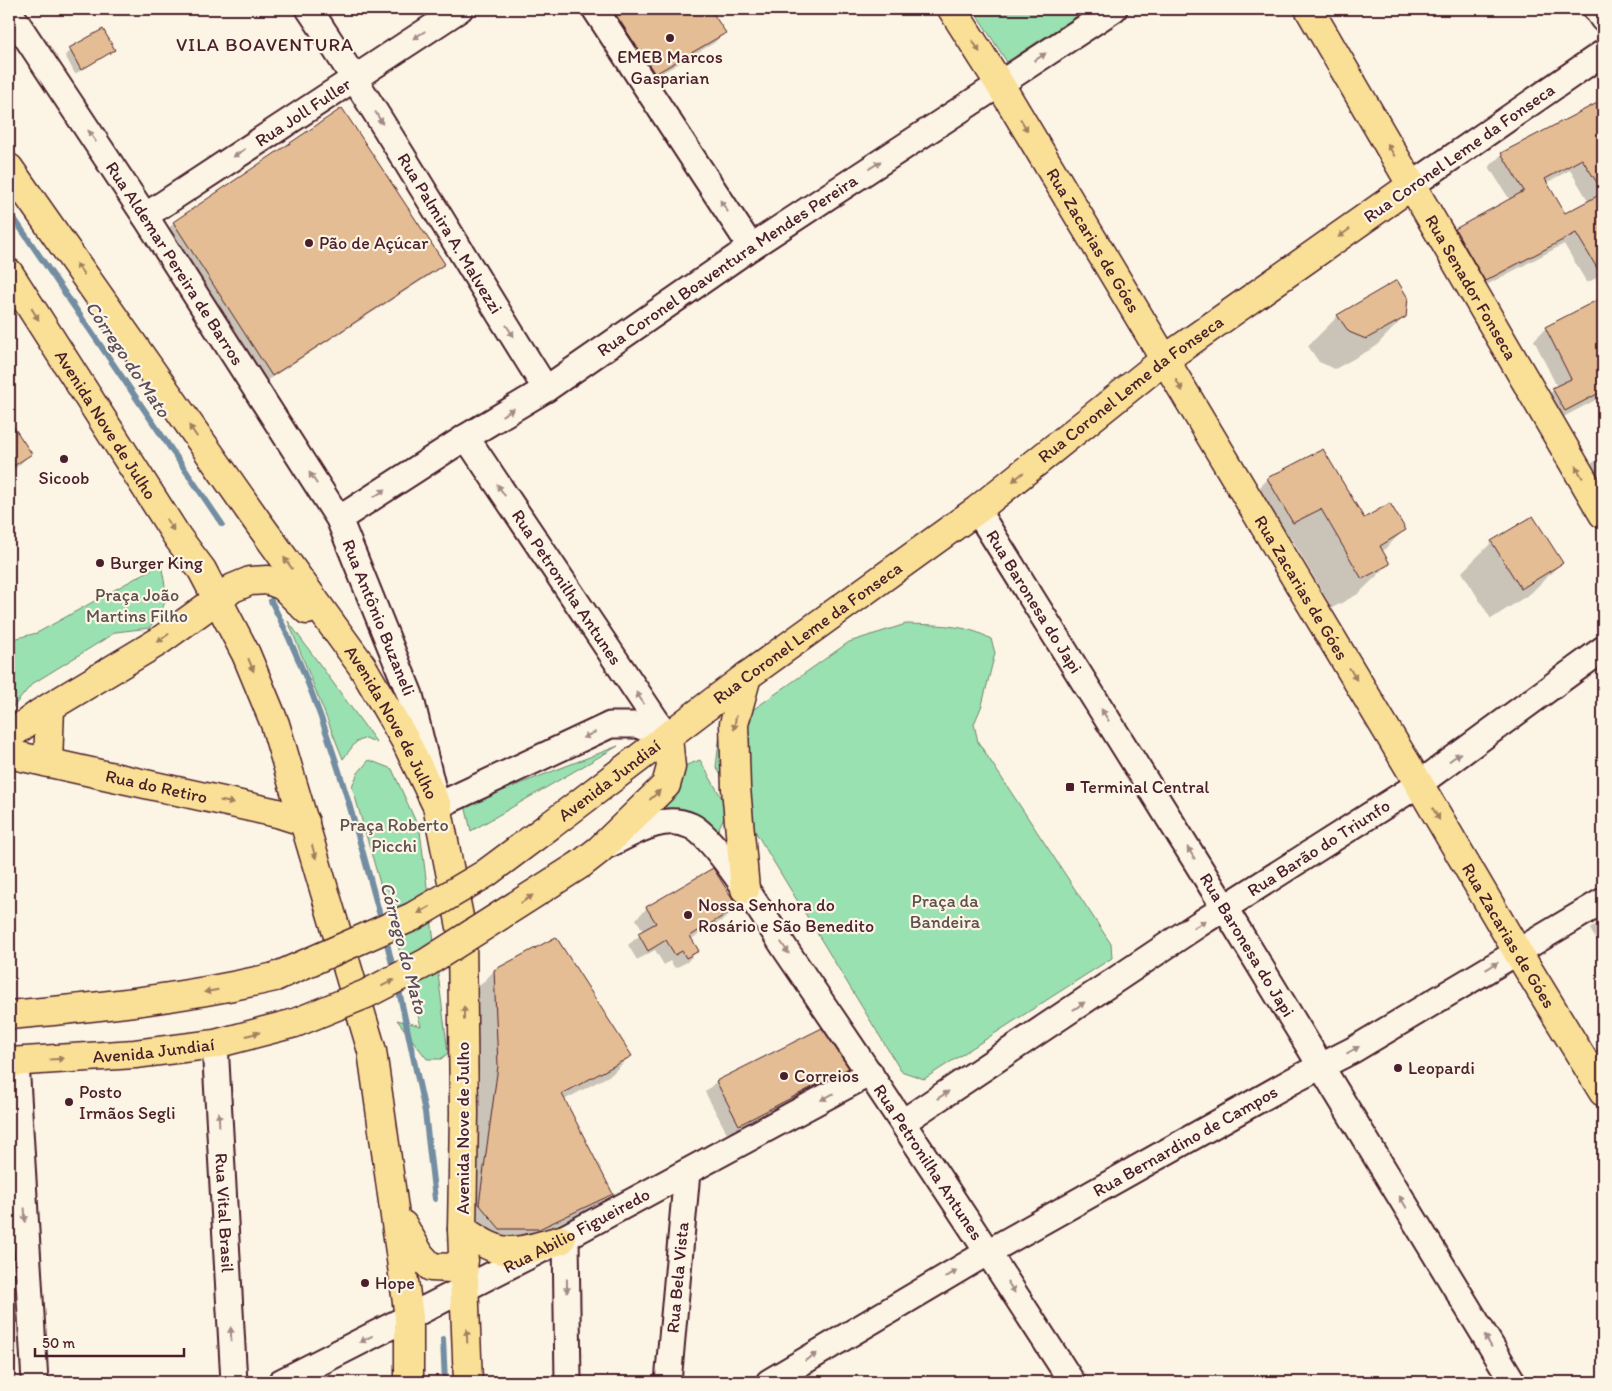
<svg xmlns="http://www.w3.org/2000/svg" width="1612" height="1391" viewBox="0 0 1612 1391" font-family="Itim,sans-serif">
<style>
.green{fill:#99e1b0;stroke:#72806e}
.shadow{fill:#0003;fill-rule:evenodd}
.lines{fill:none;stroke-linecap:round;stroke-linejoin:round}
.stream{stroke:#738da2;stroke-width:6}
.building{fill:#e4bd94;stroke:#4a1f2b}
.minor-casing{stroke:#4a1f2b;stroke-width:29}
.major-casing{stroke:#4a1f2b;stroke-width:31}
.minor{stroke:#fcf5e5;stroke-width:25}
.major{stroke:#fadf96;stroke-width:28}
.major-bridge-casing{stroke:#4a1f2b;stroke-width:31;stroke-linecap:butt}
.major-bridge{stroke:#fadf96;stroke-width:28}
.oneway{fill:#a38a88}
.oneway2{fill:#a27f60}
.poi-dot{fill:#4a1f2b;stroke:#fcf5e5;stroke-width:2}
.labels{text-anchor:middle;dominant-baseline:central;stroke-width:4.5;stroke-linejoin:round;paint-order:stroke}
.poi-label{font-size:18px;fill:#4a1f2b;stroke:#fcf5e5;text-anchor:start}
.street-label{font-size:18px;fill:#4a1f2b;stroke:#fcf5e5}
.park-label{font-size:18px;fill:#5e504c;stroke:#fcf5e5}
.neighbourhood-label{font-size:19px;letter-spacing:1px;fill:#4a1f2b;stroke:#fcf5e5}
.water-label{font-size:19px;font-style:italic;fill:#5b4d5c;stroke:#fcf5e5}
</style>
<rect width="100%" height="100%" fill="#fcf5e5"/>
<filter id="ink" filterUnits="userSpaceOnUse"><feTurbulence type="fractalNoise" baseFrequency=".02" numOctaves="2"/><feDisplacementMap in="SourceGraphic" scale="10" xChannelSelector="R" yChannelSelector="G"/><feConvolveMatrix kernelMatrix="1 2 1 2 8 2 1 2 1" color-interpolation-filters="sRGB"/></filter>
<g filter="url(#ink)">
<g class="green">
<polygon points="973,9 1088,9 1007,62"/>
<path d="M161 564C167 597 171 601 149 628L116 632 32 684 14 706 9 707V640L37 633Z"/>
<polygon points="288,621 377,743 366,738 356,742 343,759"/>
<path d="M906 624C935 625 966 624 991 639L995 653 982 705 974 724 978 742 1111 944 1112 958 924 1079 901 1071 716 767 720 733 849 642Z"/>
<polygon points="618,746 471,831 465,805"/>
<polygon points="369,760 392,769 420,831 448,1053 441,1059 427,1059 397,1020 421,1026 352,786 358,773"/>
<polygon points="700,760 728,809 705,857 665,805 679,768"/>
</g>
<g class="shadow">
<polygon points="593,9 709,9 725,32 714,43 643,84"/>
<polygon points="103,31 114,50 75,74 65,55"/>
<path d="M1603 102V274L1587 283 1564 244 1473 292 1444 242 1456 230 1510 200 1489 167 1502 154ZM1570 170 1589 202 1564 215 1546 183Z"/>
<polygon points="174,223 443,264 435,272 263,383 166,231"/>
<polygon points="1603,299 1603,396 1552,423 1540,402 1557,387 1534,340 1546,328"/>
<polygon points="1338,316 1405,316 1375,347 1335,369 1319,362 1308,346"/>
<polygon points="9,407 15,417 9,423 30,454 9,475"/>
<polygon points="1603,457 1603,517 1579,475 1592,463"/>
<polygon points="1268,479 1364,519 1404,530 1382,552 1389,564 1358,594 1332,608 1291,538 1262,552 1238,509"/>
<polygon points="1492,542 1561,563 1531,593 1491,619 1462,572"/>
<polygon points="736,907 726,918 691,939 697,951 687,962 675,968 670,961 664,965 655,950 637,960 628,945 644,932 636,919 647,908"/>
<polygon points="1603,919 1603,951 1590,929"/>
<polygon points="494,971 631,1055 612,1074 564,1100 611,1193 592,1212 519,1247 460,1224 480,1086 475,990"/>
<polygon points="821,1030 847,1068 836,1079 728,1135 705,1092 716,1082"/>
</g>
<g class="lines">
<g class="stream">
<polyline points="9,211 222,524"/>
<path d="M271 601C323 702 353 814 382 923"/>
<polyline points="385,935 394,972"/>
<polyline points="398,986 425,1112 435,1199"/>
<polyline points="443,1339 445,1382"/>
</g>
</g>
<g class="building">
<polygon points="612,9 710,9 726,33 655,74"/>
<polygon points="103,29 115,50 81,70 69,48"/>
<polygon points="1603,100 1603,192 1582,159 1545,179 1565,213 1603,193 1603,278 1576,233 1485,281 1455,229 1524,191 1501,153"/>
<polygon points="342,108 445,264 272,376 173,222"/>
<polygon points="1397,280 1408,298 1406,317 1366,339 1349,332 1337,315"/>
<polygon points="1603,297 1603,391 1565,411 1552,388 1571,379 1545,327"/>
<polygon points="9,420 32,454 9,469"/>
<polygon points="1323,449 1364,518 1390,503 1406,530 1380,546 1390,564 1362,579 1321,509 1293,523 1267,478"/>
<polygon points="1533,516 1563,563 1521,589 1491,541"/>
<polygon points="713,868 738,907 690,936 699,951 686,958 682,951 675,955 666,940 648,951 638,933 656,923 646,907"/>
<polygon points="556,937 632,1056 562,1094 613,1194 539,1229 500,1229 479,1204 498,1066 494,970"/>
<polygon points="822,1028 849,1068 739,1125 716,1081"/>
</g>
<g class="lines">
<g class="minor-casing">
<g id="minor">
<path id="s1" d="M309 9C392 133 466 263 546 389"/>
<polyline points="595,9 751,247"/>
<polyline points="1596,9 1603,19"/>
<path id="s2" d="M9 11 145 216 339 519 410 695 437 806 610 725H638L668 738"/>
<polyline points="1412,185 1603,53"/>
<path id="s3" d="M145 216 460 9"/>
<path id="s4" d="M466 437 668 738"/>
<path id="s5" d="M977 510 1218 897 1513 1382"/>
<path id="s6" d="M339 519 466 437 546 389 751 247 1114 9"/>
<path id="s7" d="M608 845C633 833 662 813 691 826 716 837 770 926 788 953 885 1095 979 1238 1072 1382"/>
<path id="s8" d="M215 1044 234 1382"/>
<polyline points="16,1062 35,1382"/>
<path id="s9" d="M903 1122 1199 924 1419 784 1603 649"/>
<polyline points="566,1237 568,1382"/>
<path id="s10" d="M281 1382 566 1237 870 1073"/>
<path id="s11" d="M668 1382 687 1172"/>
<path id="s12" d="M769 1382 988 1252 1294 1080 1353 1050 1603 901"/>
</g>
</g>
<g class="major-casing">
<g id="major">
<path id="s13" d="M952 9 999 83 1419 784 1517 951 1603 1092"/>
<path id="s14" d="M1309 9 1603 514"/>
<path id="s15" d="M9 168 257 521 362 666 405 740 437 806 462 932 464 1113 462 1229 468 1382"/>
<path id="s16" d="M9 273 178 538 202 570 246 654 275 724 372 1051 409 1317V1382"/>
<polyline points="9,736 40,713 158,642 233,588 250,581 268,580 283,586 307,610"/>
<path id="s17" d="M9 754 277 813 305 822"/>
<polyline points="48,763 50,708"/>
<path id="s18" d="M552 824 747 676 977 510 1164 360 1412 185"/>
<polyline points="581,864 599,850 666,785 671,767 668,738"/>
<polyline points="745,889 736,788 734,724 747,676"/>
<path d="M9 1015C101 1007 185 998 275 977"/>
<path id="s19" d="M9 1062 135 1054 215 1044 295 1023"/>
<polyline points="403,1225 420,1255 431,1267 451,1268 464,1260"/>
<path d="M462 1229C505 1260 512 1253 561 1240"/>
</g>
</g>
<use href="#minor" class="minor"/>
<use href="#major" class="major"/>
<g class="major-bridge-casing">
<g id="major-bridge">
<polyline points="275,977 412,917 485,874 552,824"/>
<polyline points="295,1023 366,994 426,963 581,864"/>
</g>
</g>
<use href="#major-bridge" class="major-bridge"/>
</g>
<defs><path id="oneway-solid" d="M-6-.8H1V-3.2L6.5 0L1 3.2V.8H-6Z" transform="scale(1.25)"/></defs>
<g class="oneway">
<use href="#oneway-solid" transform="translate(419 35) rotate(148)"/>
<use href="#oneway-solid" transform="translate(1040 57) rotate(-33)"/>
<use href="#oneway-solid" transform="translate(379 118) rotate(59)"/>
<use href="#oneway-solid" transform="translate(92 136) rotate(-124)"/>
<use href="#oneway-solid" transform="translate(239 153) rotate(146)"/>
<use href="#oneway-solid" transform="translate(875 165) rotate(-33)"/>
<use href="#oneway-solid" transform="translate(724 206) rotate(-123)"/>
<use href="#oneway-solid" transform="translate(510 331) rotate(57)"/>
<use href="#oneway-solid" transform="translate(508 412) rotate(-31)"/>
<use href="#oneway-solid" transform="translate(313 478) rotate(-123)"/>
<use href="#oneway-solid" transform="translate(501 490) rotate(-124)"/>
<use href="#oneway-solid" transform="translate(380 493) rotate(-33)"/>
<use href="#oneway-solid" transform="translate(640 698) rotate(-124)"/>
<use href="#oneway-solid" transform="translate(1105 715) rotate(-122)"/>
<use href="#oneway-solid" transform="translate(589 735) rotate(155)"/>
<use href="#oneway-solid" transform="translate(1455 757) rotate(-36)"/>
<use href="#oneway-solid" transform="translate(1191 853) rotate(-122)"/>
<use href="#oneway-solid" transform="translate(1200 924) rotate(-31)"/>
<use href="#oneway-solid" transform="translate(785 948) rotate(56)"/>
<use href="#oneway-solid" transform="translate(1492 966) rotate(-31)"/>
<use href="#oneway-solid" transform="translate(1079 1006) rotate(-34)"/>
<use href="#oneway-solid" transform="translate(1353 1050) rotate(-29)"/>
<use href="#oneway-solid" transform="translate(943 1095) rotate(-33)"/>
<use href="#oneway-solid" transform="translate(827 1097) rotate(152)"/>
<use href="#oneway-solid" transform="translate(219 1119) rotate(-93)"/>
<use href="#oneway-solid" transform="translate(1403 1202) rotate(-121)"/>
<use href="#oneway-solid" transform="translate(25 1215) rotate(87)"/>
<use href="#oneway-solid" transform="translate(951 1274) rotate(-31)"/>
<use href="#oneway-solid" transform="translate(567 1286) rotate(89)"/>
<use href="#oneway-solid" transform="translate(1011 1287) rotate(57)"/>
<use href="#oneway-solid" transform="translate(231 1334) rotate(-93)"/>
<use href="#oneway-solid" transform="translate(366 1339) rotate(153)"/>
<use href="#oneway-solid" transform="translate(1488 1341) rotate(-121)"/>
<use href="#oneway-solid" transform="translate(811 1357) rotate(-31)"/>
</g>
<g class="oneway2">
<use href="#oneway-solid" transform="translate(976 46) rotate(58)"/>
<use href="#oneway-solid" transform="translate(1024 125) rotate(59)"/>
<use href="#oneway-solid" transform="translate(1391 150) rotate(-120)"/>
<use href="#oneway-solid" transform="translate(1344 233) rotate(145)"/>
<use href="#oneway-solid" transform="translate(80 269) rotate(-126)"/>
<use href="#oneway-solid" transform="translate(35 314) rotate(58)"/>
<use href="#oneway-solid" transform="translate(1179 385) rotate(59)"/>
<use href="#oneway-solid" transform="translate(193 431) rotate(-125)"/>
<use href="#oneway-solid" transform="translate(1579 472) rotate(-120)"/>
<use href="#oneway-solid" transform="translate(1018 477) rotate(141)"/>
<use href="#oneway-solid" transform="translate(170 525) rotate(57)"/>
<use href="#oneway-solid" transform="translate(288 563) rotate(-126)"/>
<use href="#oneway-solid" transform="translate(163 638) rotate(145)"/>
<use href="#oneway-solid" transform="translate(251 665) rotate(68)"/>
<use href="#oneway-solid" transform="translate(1353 674) rotate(59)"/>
<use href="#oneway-solid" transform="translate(735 723) rotate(98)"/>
<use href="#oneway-solid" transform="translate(655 795) rotate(-42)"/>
<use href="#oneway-solid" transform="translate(227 802) rotate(12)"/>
<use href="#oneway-solid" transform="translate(1436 814) rotate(60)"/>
<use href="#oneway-solid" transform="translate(314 852) rotate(74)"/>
<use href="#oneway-solid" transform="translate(527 899) rotate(-33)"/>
<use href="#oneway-solid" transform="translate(424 910) rotate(150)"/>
<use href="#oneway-solid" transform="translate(388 983) rotate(-27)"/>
<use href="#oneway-solid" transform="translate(211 991) rotate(170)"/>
<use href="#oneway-solid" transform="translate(464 1013) rotate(-90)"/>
<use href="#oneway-solid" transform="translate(253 1034) rotate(-15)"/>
<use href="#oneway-solid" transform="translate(57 1059) rotate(-4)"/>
<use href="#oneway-solid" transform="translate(467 1336) rotate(-92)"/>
</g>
</g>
<g class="poi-dot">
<circle cx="670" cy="38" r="5"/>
<circle cx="309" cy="243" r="5"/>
<circle cx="64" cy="459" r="5"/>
<circle cx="100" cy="563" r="5"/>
<rect x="1065" y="782" width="10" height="10" rx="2.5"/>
<circle cx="688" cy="915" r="5"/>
<circle cx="1398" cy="1068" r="5"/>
<circle cx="784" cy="1076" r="5"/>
<circle cx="69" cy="1102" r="5"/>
<circle cx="365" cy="1283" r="5"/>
</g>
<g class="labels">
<g class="poi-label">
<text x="670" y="57" text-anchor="middle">EMEB Marcos<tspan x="670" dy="21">Gasparian</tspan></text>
<text x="319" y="243">Pão de Açúcar</text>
<text x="64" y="478" text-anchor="middle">Sicoob</text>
<text x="110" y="563">Burger King</text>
<text x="1080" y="787">Terminal Central</text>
<text x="698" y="905">Nossa Senhora do<tspan x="698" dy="21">Rosário e São Benedito</tspan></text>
<text x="1408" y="1068">Leopardi</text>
<text x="794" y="1076">Correios</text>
<text x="79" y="1092">Posto<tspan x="79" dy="21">Irmãos Segli</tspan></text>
<text x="375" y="1283">Hope</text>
</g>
<g class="street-label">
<text stroke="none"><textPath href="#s3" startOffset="189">Rua Joll Fuller</textPath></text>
<text transform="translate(1459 153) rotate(-35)">Rua Coronel Leme da Fonseca</text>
<text stroke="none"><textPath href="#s1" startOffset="265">Rua Palmira A. Malvezzi</textPath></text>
<text stroke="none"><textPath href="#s13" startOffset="271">Rua Zacarias de Góes</textPath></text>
<text stroke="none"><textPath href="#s2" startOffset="302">Rua Aldemar Pereira de Barros</textPath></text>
<text stroke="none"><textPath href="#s6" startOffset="464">Rua Coronel Boaventura Mendes Pereira</textPath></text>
<text stroke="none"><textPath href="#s14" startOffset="322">Rua Senador Fonseca</textPath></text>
<text stroke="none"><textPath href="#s18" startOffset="724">Rua Coronel Leme da Fonseca</textPath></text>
<text stroke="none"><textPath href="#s16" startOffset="180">Avenida Nove de Julho</textPath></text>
<text stroke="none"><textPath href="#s4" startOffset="181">Rua Petronilha Antunes</textPath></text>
<text stroke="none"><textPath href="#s13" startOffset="676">Rua Zacarias de Góes</textPath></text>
<text stroke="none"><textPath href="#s5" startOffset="108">Rua Baronesa do Japi</textPath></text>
<text stroke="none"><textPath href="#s2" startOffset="712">Rua Antônio Buzaneli</textPath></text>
<text stroke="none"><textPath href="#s18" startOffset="319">Rua Coronel Leme da Fonseca</textPath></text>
<text stroke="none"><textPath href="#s15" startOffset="674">Avenida Nove de Julho</textPath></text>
<text stroke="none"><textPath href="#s18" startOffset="72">Avenida Jundiaí</textPath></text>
<text stroke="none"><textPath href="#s17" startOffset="151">Rua do Retiro</textPath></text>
<text stroke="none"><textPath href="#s9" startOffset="498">Rua Barão do Triunfo</textPath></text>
<text stroke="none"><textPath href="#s13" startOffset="1081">Rua Zacarias de Góes</textPath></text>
<text stroke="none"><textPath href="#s5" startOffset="512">Rua Baronesa do Japi</textPath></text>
<text stroke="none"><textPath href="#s19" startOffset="145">Avenida Jundiaí</textPath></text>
<text transform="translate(463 1128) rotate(-90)">Avenida Nove de Julho</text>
<text stroke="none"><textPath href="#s12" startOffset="481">Rua Bernardino de Campos</textPath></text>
<text stroke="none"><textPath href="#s7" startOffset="501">Rua Petronilha Antunes</textPath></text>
<text stroke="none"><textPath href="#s8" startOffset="169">Rua Vital Brasil</textPath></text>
<text stroke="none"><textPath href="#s10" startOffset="332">Rua Abilio Figueiredo</textPath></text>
<text stroke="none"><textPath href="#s11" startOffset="105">Rua Bela Vista</textPath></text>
</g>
<g class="park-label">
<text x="137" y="595">Praça João<tspan x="137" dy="21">Martins Filho</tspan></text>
<text x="394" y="825">Praça Roberto<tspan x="394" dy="21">Picchi</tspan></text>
<text x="945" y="901">Praça da<tspan x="945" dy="21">Bandeira</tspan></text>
</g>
<g class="neighbourhood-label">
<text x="265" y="44">VILA BOAVENTURA</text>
</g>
<g class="water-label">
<text transform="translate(128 359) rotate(56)">Córrego do Mato</text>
<text transform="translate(404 948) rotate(75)">Córrego do Mato</text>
</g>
</g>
<rect width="1612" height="1391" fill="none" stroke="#fcf5e5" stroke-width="30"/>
<rect x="15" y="15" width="1582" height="1361" fill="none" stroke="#4a1f2b" stroke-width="2" filter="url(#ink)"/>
<path d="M35 1348v8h149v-8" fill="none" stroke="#4a1f2b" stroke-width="2.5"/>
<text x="42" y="1348" font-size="15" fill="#4a1f2b" stroke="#fcf5e5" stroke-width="4" paint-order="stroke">50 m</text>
</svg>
